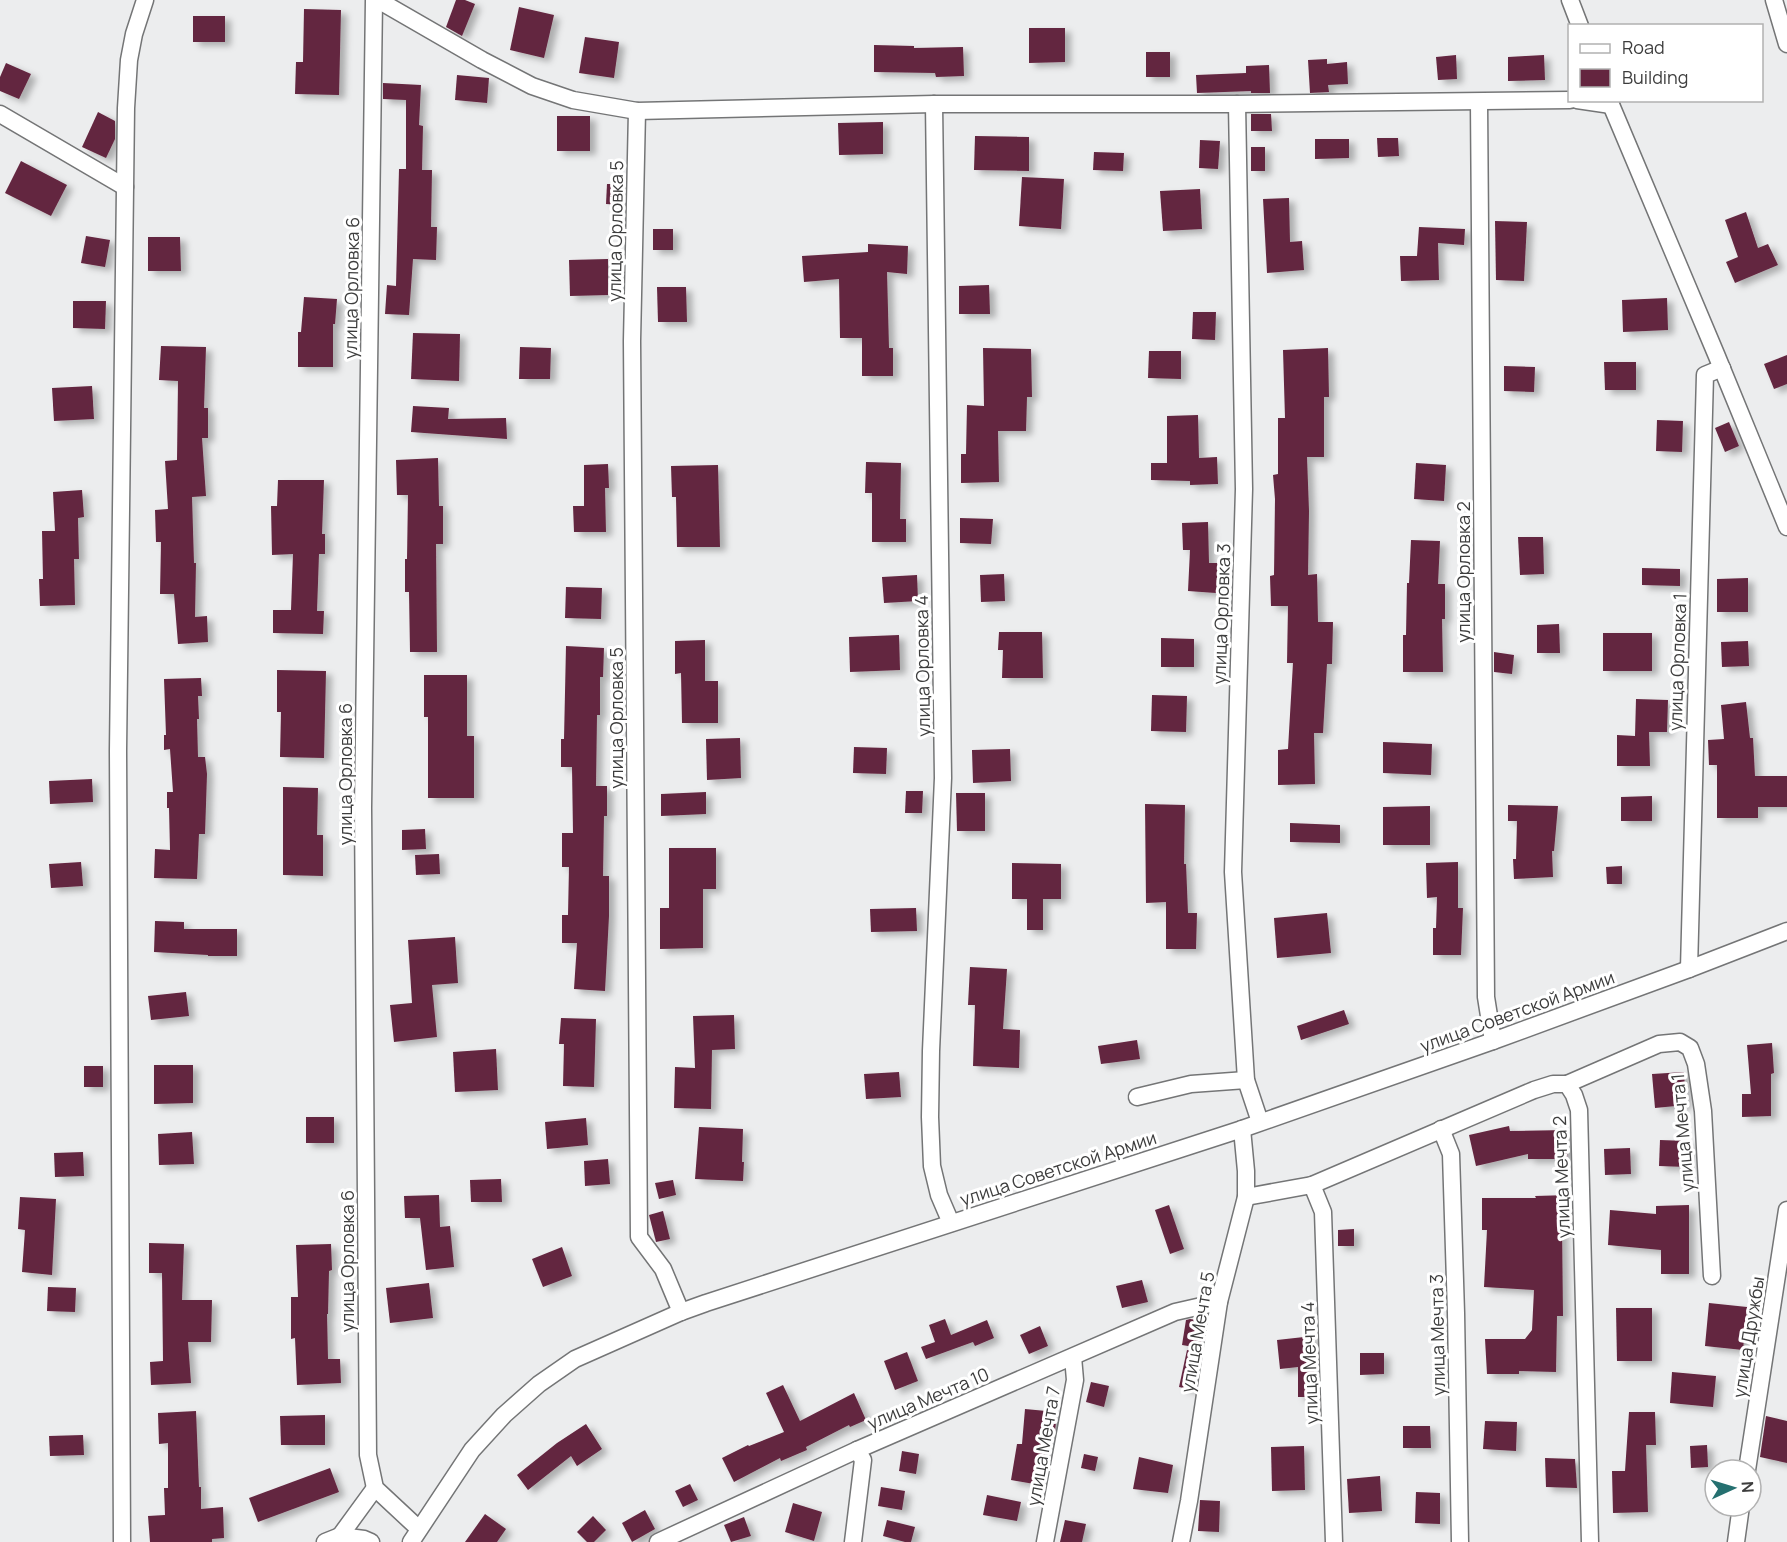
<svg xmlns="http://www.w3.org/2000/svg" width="1787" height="1542" viewBox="0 0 1787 1542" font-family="Manrope,sans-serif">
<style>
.building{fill:#64253f;filter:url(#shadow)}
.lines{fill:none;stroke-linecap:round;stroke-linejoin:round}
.minor-casing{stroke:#747576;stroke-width:19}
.minor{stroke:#fff;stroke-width:16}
.labels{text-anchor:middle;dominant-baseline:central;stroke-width:6;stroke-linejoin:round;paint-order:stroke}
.street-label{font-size:18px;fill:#3d3d3d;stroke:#fff}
</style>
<defs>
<filter id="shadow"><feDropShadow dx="6" dy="4" stdDeviation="3" flood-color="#0004"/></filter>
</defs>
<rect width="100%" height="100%" fill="#ecedee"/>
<g class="building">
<polygon points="456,0 465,0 475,4 462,36 446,27"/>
<polygon points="519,7 554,15 544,58 510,50"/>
<polygon points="304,9 341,10 339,95 295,94 296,62 303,62"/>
<rect x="193" y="16" width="32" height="26"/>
<polygon points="1029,28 1065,28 1065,62 1029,63"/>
<polygon points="585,37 619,42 614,78 579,73"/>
<polygon points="874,45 914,46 914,48 963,47 964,76 936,77 935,73 874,72"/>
<rect x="1146" y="52" width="24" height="25"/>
<polygon points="1456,55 1457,79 1438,80 1436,57"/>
<polygon points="1544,55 1545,80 1508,81 1508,57"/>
<polygon points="1327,59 1327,64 1347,62 1348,84 1328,85 1329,92 1310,93 1308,60"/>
<polygon points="6,63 31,74 19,99 0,91 0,77"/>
<polygon points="1269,65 1270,93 1251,93 1251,91 1197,93 1196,75 1246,73 1246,66"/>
<polygon points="457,75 489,78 487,103 455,100"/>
<polygon points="383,83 421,85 419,125 423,126 422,170 432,170 431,227 437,227 436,260 413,259 409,315 385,314 387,285 396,286 399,169 406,169 406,100 383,99"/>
<polygon points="98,112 115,121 115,139 106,158 82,147"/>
<polygon points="1251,114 1271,114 1272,131 1251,131"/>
<rect x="557" y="116" width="33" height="35"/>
<polygon points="883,122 883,154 839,155 838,123"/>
<polygon points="975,136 1029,137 1029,171 974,170"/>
<polygon points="1377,138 1398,138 1399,156 1378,157"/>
<polygon points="1315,139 1349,139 1349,158 1315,159"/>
<polygon points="1200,140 1220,141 1218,169 1199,168"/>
<rect x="1251" y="147" width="14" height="24"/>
<polygon points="1094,152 1124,153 1123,171 1093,170"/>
<polygon points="21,161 67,185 51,216 5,193"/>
<polygon points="1022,177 1064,179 1061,229 1019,226"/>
<polygon points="607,184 621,184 621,205 606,204"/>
<polygon points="1200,189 1202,229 1163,231 1160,191"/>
<polygon points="1289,198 1290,242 1302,241 1304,270 1267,273 1263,199"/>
<polygon points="1746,212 1758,248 1768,244 1778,265 1735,283 1726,262 1738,257 1725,220"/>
<polygon points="1495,221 1527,222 1524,281 1496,280"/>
<polygon points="1419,227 1465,229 1464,245 1438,243 1439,280 1401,281 1400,256 1417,256"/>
<rect x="653" y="229" width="20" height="21"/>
<polygon points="86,236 110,240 105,267 81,263"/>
<polygon points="148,237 180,237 181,271 148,271"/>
<polygon points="868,244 908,246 907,274 887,272 889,348 893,348 893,376 862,376 862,338 840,338 839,279 804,282 802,256 868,252"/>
<polygon points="608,259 608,295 570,296 569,260"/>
<polygon points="989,285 990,314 959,314 959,286"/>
<polygon points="657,287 686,287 687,322 658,322"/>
<polygon points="304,297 337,299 335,324 333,324 333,367 298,367 298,332 301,332"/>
<polygon points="1667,298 1668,330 1623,332 1622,300"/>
<polygon points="73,301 106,301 105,329 73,328"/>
<polygon points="1193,312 1216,312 1215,340 1192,339"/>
<polygon points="413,333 460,334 459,381 411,379"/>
<polygon points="161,346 206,347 204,408 208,408 208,438 202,438 206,496 192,497 194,563 196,563 195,617 207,616 208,642 178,644 174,594 160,594 161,542 156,542 155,510 168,509 165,461 177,460 178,381 159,380"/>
<polygon points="520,347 551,348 550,379 519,379"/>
<polygon points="983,348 1031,349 1032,397 1027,397 1026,431 998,431 999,482 961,483 961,454 966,454 967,405 984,406"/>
<polygon points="1328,348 1329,397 1324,397 1324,457 1307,457 1309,511 1308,575 1317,574 1318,622 1333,622 1332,664 1327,664 1323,733 1314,733 1315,784 1278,785 1278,750 1288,749 1293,663 1287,663 1288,606 1271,606 1270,576 1274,575 1275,499 1273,475 1278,474 1278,418 1285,418 1283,350"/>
<polygon points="1149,351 1181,351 1181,379 1148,378"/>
<polygon points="1787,355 1787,384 1774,389 1764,364"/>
<polygon points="1604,362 1636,362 1636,390 1605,390"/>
<polygon points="1504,366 1535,367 1534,392 1504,391"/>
<polygon points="92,386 94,419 54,421 52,388"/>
<polygon points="413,406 449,408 448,419 506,418 507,439 411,432"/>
<polygon points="1198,415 1199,458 1217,457 1218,484 1190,485 1190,481 1151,480 1151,463 1167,463 1167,416"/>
<polygon points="1657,420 1683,421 1682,452 1656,451"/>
<polygon points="1729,422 1739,446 1725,452 1715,428"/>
<polygon points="438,458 439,506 443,506 443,544 436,544 437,652 410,652 409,592 405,592 405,559 407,559 408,495 397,495 396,460"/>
<polygon points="866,462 901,463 900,519 906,519 906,542 872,542 872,493 865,493"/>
<polygon points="1416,463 1446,465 1444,501 1414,499"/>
<polygon points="608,464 609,488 605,488 606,532 574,532 573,506 584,506 584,465"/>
<polygon points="718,465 720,547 677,547 676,497 672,497 671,466"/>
<polygon points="278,480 324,480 322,534 325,534 325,554 319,554 317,611 324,611 323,634 273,633 273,610 291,610 293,554 272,555 271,506 277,506"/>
<polygon points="82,490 84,517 78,518 79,559 74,559 75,605 40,606 39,579 43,579 42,531 55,531 53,492"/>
<polygon points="960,518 993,519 991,544 960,543"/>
<polygon points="1208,522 1209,563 1218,563 1216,593 1188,591 1190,550 1183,550 1182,523"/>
<polygon points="1518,537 1543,537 1544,574 1520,575"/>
<polygon points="1411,540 1440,541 1438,584 1445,584 1445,619 1442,619 1443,672 1403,672 1403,635 1406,635 1407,583 1409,583"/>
<polygon points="1642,568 1680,569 1680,586 1642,585"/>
<polygon points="1004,574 1005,601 981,602 980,575"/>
<polygon points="917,575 918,601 884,603 882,577"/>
<polygon points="1748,578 1748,612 1717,612 1717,579"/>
<polygon points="566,587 602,588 601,619 565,618"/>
<polygon points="1559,624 1560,653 1537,653 1537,625"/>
<polygon points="999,632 1042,632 1043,678 1002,678 1003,650 998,650"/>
<rect x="1603" y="633" width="49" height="38"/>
<polygon points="899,635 900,670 850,672 849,637"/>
<polygon points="1161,638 1194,639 1194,667 1161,667"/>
<polygon points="705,640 705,681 718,681 718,723 682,723 681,673 675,674 675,641"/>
<polygon points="1748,641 1749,666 1722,667 1721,642"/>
<polygon points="566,646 604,648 603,677 600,677 600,715 597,715 596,786 607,786 607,816 604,816 603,876 609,876 609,916 605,991 574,989 577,943 562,943 562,915 568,915 569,867 562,867 562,833 573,833 572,767 561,767 561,739 564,739"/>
<polygon points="1494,652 1514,655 1512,674 1494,672"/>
<polygon points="277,670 326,671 324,758 280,757 281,712 277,712"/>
<polygon points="424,675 467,675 467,736 474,736 474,798 428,798 428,717 424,717"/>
<polygon points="201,678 202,696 198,696 199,719 197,719 198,757 205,757 207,774 205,834 199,834 197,879 154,878 155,849 170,850 169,808 167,808 167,792 173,792 170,749 164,750 164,735 166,735 164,679"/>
<polygon points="1152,695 1187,696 1186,732 1151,731"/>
<polygon points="1636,699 1668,700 1667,732 1649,732 1650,766 1617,766 1617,735 1635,736"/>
<polygon points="1746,702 1750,738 1753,738 1755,776 1787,776 1787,807 1758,807 1758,818 1717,818 1717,765 1709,765 1708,740 1724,739 1721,705"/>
<polygon points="740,738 741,778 707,780 706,739"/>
<polygon points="1383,742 1432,744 1431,775 1383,773"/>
<polygon points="854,747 887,748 886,774 853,773"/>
<polygon points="1010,749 1011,781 973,783 972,750"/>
<polygon points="92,779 93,802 50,804 49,781"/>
<polygon points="283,787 318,788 317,835 323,835 323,876 283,875"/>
<polygon points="906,791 923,791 922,813 905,813"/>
<polygon points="706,792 706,814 661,816 661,794"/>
<polygon points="956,793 985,793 985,831 957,831"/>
<polygon points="1652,796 1652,821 1621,821 1621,797"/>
<polygon points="1145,804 1185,805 1184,864 1186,864 1188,913 1197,913 1196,949 1166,949 1166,902 1146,903"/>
<polygon points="1508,805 1558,806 1554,851 1552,851 1553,877 1514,879 1513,859 1516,859 1517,821 1508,821"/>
<polygon points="1430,806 1430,845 1383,845 1383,807"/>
<polygon points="1290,823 1340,825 1340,843 1290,842"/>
<polygon points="425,829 426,849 402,850 402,830"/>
<polygon points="669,848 716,848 716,889 703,889 703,948 660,949 660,908 669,908"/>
<polygon points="439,854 440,874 416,875 415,855"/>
<polygon points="81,862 83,886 51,888 49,864"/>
<polygon points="1458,862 1458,908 1463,908 1461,955 1433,955 1433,928 1436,928 1437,897 1427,898 1426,863"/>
<polygon points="1012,863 1061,864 1061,899 1043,899 1043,930 1027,930 1027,899 1012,899"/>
<polygon points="1622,866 1622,884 1607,884 1606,867"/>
<polygon points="916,908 917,931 871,932 870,909"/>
<polygon points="1327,913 1331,953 1277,958 1274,918"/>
<polygon points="155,921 184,922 184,929 237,929 237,956 208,956 208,955 154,952"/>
<polygon points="455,937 458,983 432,985 437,1037 394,1042 390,1005 412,1003 408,940"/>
<polygon points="970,967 1007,969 1003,1029 1020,1030 1019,1068 973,1066 975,1005 968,1005"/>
<polygon points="186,992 189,1016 151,1020 148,996"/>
<polygon points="1344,1010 1349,1024 1301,1040 1297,1026"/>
<polygon points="734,1015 735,1049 712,1050 711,1109 674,1108 675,1067 695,1068 693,1016"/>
<polygon points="561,1018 596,1019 594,1087 563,1086 564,1044 559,1044"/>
<polygon points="1137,1040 1140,1059 1101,1064 1098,1046"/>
<polygon points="1772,1043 1774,1073 1771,1074 1771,1116 1742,1117 1742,1094 1751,1094 1747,1045"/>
<polygon points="496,1049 498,1090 455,1092 453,1052"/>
<polygon points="154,1065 193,1065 193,1103 154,1104"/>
<rect x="84" y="1066" width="19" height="21"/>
<polygon points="899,1072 901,1097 866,1099 864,1074"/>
<polygon points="1684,1072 1686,1105 1655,1108 1652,1074"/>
<rect x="306" y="1117" width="28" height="26"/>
<polygon points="586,1118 588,1145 547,1149 545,1122"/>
<polygon points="1509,1126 1510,1131 1568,1130 1567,1159 1528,1159 1528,1154 1476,1166 1469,1135"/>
<polygon points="699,1127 743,1129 742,1162 744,1162 743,1181 695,1179"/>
<polygon points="192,1132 194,1164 159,1165 158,1134"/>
<polygon points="1660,1140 1688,1141 1687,1167 1659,1166"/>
<polygon points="1630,1148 1631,1174 1605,1175 1604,1149"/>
<polygon points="83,1152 84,1176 55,1177 54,1153"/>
<polygon points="608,1159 610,1184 585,1186 584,1161"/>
<polygon points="501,1179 502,1202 471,1202 470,1180"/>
<polygon points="673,1180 676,1195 659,1199 655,1183"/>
<polygon points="439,1195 440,1227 450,1226 454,1267 426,1270 420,1218 405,1218 404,1196"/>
<polygon points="1570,1195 1571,1225 1562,1225 1563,1316 1557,1316 1556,1372 1519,1371 1519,1374 1487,1374 1485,1339 1525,1339 1532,1330 1534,1290 1484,1287 1487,1230 1482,1230 1482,1198 1536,1198 1535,1196"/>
<polygon points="20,1197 56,1199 52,1275 22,1272 25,1230 18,1229"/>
<polygon points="1169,1205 1184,1249 1170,1254 1155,1210"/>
<polygon points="1689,1205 1689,1274 1661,1274 1661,1250 1608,1245 1610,1210 1656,1214 1656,1206"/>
<polygon points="663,1211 670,1239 656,1242 649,1215"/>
<polygon points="1354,1229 1354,1246 1338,1246 1338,1230"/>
<polygon points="149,1243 184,1244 182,1300 212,1300 211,1342 188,1342 191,1383 151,1385 150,1362 163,1361 162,1273 149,1273"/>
<polygon points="331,1244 332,1270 329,1271 328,1314 327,1314 328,1359 340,1359 341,1383 297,1385 295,1338 291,1339 291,1297 298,1297 296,1245"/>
<polygon points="562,1247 572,1276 543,1287 532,1259"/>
<polygon points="1142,1280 1148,1302 1122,1308 1116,1286"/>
<polygon points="429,1283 433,1318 390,1323 386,1288"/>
<polygon points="48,1287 76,1288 75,1312 47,1311"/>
<polygon points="1709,1303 1747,1307 1743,1350 1705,1346"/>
<polygon points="1616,1308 1652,1308 1652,1361 1617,1361"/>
<polygon points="945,1319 951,1335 987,1320 994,1338 975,1346 973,1342 926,1359 921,1347 935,1342 929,1325"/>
<polygon points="1190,1319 1204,1321 1200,1348 1182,1345 1186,1320"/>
<polygon points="1040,1326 1048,1346 1029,1354 1020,1335"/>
<polygon points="1313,1336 1316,1365 1314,1365 1314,1397 1298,1397 1298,1367 1280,1369 1277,1340"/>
<polygon points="1187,1350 1201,1353 1193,1390 1179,1387"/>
<polygon points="907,1352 918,1381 895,1390 884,1361"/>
<polygon points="1360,1353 1384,1353 1384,1374 1360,1375"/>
<polygon points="1672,1372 1716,1376 1713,1407 1670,1403"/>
<polygon points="1091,1382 1109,1386 1104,1407 1086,1402"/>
<polygon points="783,1385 800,1421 854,1393 866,1420 850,1427 849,1425 806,1447 807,1450 781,1461 780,1458 734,1482 722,1458 748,1445 749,1446 784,1432 766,1393"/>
<polygon points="1025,1409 1057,1412 1055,1431 1049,1430 1040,1485 1011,1480 1017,1444 1022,1444"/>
<polygon points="196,1411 199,1487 201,1487 201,1509 223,1507 224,1538 212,1539 212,1542 150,1542 148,1516 165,1515 164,1488 168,1488 168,1443 159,1444 158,1413"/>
<polygon points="1629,1412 1655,1412 1656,1445 1646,1445 1648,1512 1613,1513 1612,1471 1625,1471"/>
<polygon points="325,1415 325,1445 281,1445 280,1416"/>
<polygon points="1766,1416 1787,1421 1787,1463 1760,1457"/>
<polygon points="1485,1421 1517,1422 1516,1451 1483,1449"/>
<polygon points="586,1424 602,1449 577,1466 571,1456 528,1490 517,1475 557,1443"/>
<polygon points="1403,1426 1430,1426 1431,1448 1403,1448"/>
<polygon points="83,1435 84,1455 50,1456 49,1436"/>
<polygon points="1707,1445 1708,1467 1691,1468 1690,1446"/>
<polygon points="1304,1446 1305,1490 1272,1491 1271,1447"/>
<polygon points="902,1451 919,1454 916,1474 899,1471"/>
<polygon points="1084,1454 1098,1457 1095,1471 1081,1468"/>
<polygon points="1139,1457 1173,1465 1168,1493 1133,1489"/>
<polygon points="1545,1458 1575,1459 1577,1488 1546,1487"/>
<polygon points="330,1468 339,1492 258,1522 249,1498"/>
<polygon points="1380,1476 1382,1511 1349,1513 1347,1479"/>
<polygon points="690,1484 698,1500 683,1507 675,1491"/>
<polygon points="881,1487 905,1491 902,1510 878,1506"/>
<polygon points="1416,1492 1440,1493 1440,1524 1415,1523"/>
<polygon points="987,1495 1021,1502 1017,1521 983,1515"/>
<polygon points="1200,1500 1220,1501 1219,1532 1198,1531"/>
<polygon points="793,1503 822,1512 814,1541 785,1532"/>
<polygon points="645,1510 655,1529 632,1542 622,1523"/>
<polygon points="485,1514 506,1529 497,1542 465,1542"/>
<polygon points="593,1516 606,1530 594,1542 587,1542 577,1532"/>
<polygon points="744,1517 751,1536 731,1542 724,1525"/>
<polygon points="887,1520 915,1527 911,1542 905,1542 883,1536"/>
<polygon points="1065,1520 1086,1524 1082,1542 1060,1542"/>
</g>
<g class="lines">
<g class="minor-casing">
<g id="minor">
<polyline points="374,0 363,808 368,1455 375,1488 419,1529"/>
<polyline points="378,0 482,60 532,86 573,100 637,111 934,104 1237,104 1570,100"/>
<polyline points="1570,0 1580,26"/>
<polyline points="1774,0 1787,44"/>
<polyline points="1577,100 1611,105"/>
<polyline points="1609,100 1716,354 1787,527"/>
<polyline points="1479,102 1486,997 1493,1041"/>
<polyline points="934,104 943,778 931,1051 930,1117 932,1166 939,1195 951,1223"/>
<polyline points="1237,104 1244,489 1233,872 1246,1080 1260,1122"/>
<polyline points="637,111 632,341 639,1237 663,1269 681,1312"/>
<polyline points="0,114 125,187"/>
<polyline points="1689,969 1705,375 1722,368"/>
<polyline points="1567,1084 1659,1044 1680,1042 1690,1048 1696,1064 1703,1111 1712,1276"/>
<polyline points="1137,1097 1191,1084 1246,1080"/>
<polyline points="1441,1129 1451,1154 1456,1313 1460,1542"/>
<polyline points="1312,1185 1323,1212 1334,1542"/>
<polyline points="1246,1197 1312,1185 1534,1090 1553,1084 1567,1084 1574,1095 1579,1110 1590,1542"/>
<polyline points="1747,1470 1787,1210"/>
<polyline points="340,1536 375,1488"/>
<polyline points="122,1542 118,751 126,108 129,60 134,34 145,0"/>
<polyline points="325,1542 340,1536 364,1539 371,1542"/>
<polyline points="411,1542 472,1450 504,1415 539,1384 575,1359 681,1312 706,1303 1242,1129 1493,1041 1689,969 1787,931"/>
<polyline points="658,1542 857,1450 1175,1312 1219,1302"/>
<polyline points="853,1542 863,1460 857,1450"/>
<polyline points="1045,1542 1075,1380 1073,1357"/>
<polyline points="1181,1542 1189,1501 1219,1302 1246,1197 1246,1171 1242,1129"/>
<polyline points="1736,1542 1741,1506"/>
</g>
</g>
<use href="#minor" class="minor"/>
</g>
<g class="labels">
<g class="street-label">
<text transform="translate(615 231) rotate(-89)">улица Орловка 5</text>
<text transform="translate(351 288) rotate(-89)">улица Орловка 6</text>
<text transform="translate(1463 572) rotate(-90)">улица Орловка 2</text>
<text transform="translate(1221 614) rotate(-88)">улица Орловка 3</text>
<text transform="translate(1677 662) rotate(-88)">улица Орловка 1</text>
<text transform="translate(922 666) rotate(-91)">улица Орловка 4</text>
<text transform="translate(616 718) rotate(-90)">улица Орловка 5</text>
<text transform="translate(345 774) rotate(-90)">улица Орловка 6</text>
<text transform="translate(1517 1011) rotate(-20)">улица Советской Армии</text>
<text transform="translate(1682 1133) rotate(-95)">улица Мечта 1</text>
<text transform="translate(1058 1168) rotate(-18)">улица Советской Армии</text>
<text transform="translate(1561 1177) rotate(-92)">улица Мечта 2</text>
<text transform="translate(347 1261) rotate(-90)">улица Орловка 6</text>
<text transform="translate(1197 1332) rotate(-80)">улица Мечта 5</text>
<text transform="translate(1437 1335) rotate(-91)">улица Мечта 3</text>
<text transform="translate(1748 1337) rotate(-81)">улица Дружбы</text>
<text transform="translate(1309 1363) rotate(-92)">улица Мечта 4</text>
<text transform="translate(928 1398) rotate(-23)">улица Мечта 10</text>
<text transform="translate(1043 1446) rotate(-80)">улица Мечта 7</text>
</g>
</g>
<rect x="1568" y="24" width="195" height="78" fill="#ffffff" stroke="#b1b1b1" stroke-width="1.5"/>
<rect x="1580" y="44" width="30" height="9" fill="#ffffff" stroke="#b1b1b1" stroke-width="1.5"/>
<text x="1622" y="54" font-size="18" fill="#3d3d3d">Road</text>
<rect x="1580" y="69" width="30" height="18" fill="#64253f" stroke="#b1b1b1" stroke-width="1.5"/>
<text x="1622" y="84" font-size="18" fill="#3d3d3d">Building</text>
<g transform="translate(1733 1488) rotate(86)"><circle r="28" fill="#ffffff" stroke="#b1b1b1" stroke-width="1.5"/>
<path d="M0-4.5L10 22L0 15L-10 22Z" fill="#257070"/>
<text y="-9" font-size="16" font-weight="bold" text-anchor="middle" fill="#3d3d3d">N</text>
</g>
</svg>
